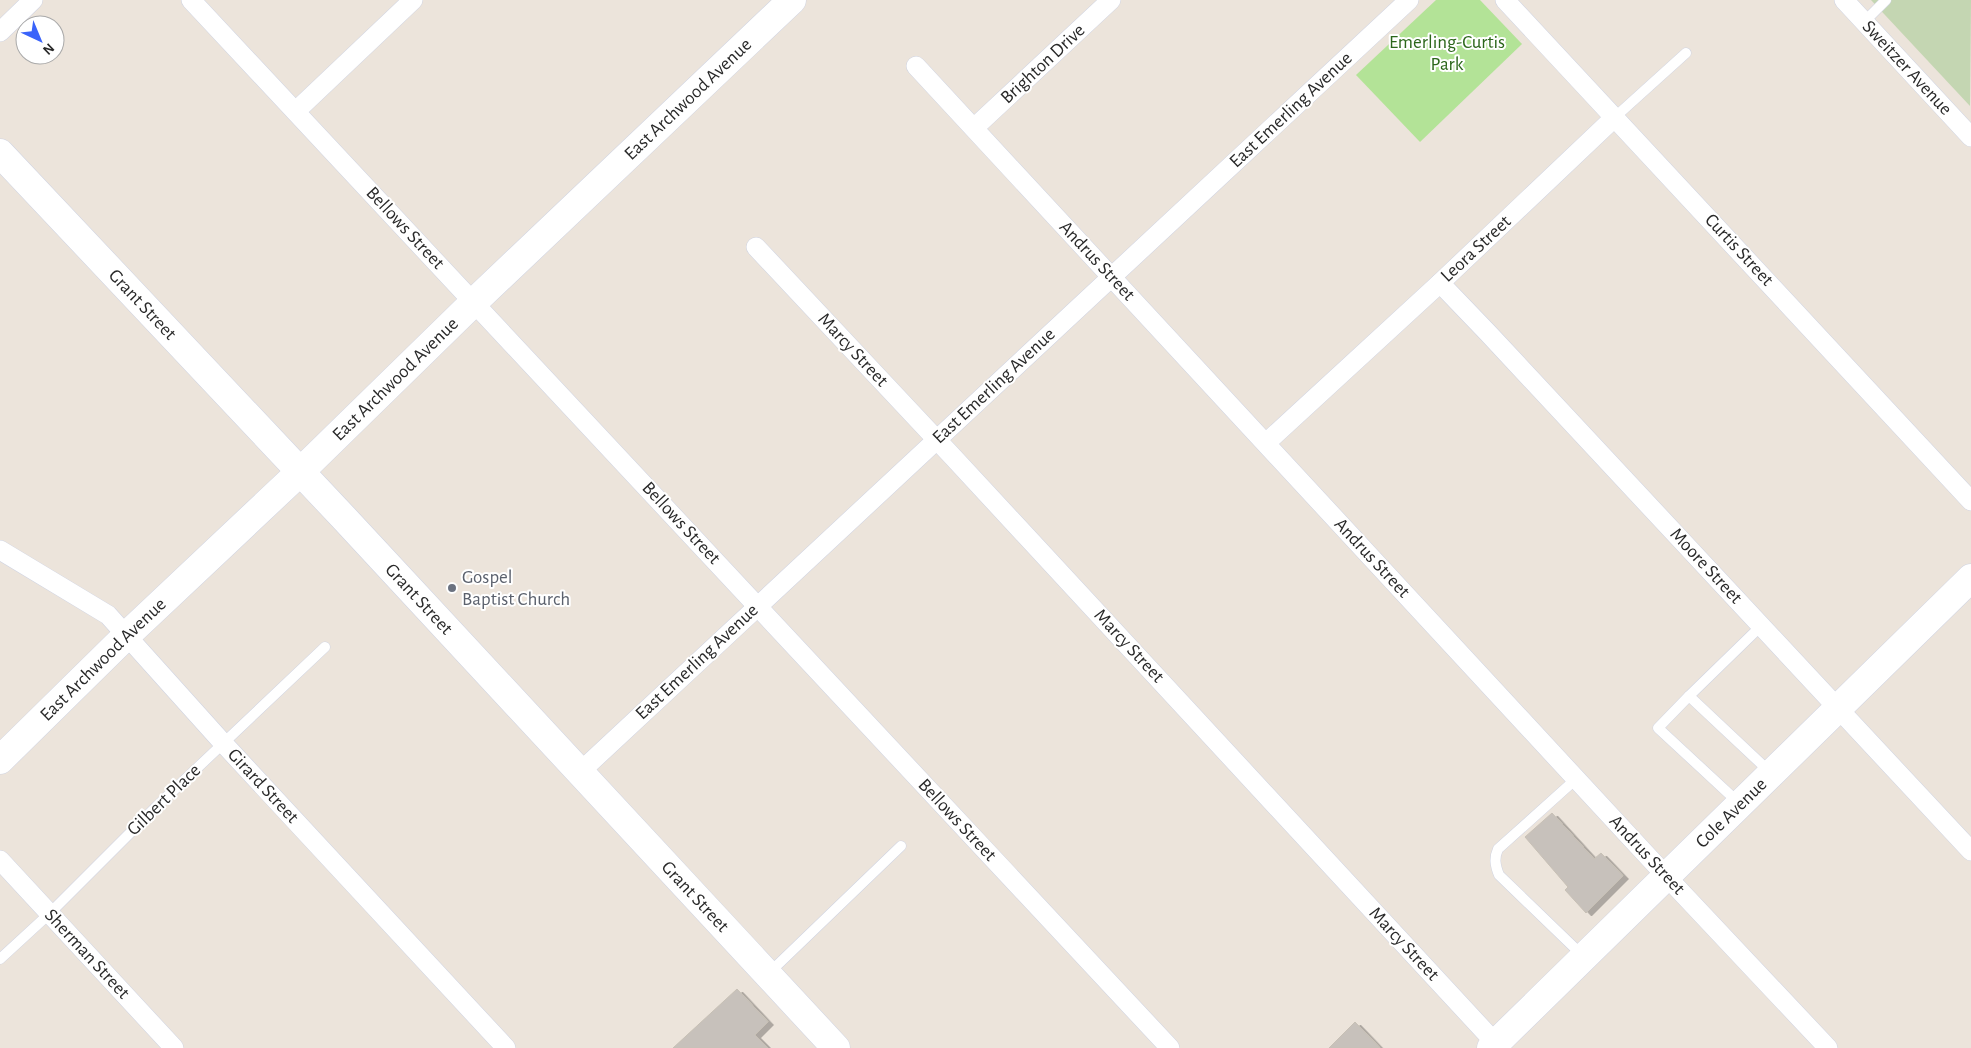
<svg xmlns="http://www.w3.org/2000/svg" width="1971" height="1048" viewBox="0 0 1971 1048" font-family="'Alegreya Sans',sans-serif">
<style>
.green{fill:#b3e397}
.cemetery{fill:#c4d6b2}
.building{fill:#c7c1bb;stroke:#c7c0b5;filter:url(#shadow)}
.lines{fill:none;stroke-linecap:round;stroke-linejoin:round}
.lane-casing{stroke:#d0d4e2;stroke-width:11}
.street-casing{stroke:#d0d4e2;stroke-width:20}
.secondary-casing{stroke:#d0d4e2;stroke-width:29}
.lane{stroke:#fff;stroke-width:10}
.street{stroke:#fff;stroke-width:19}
.secondary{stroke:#fff;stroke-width:28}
.worship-dot{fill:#6b7280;stroke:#fff;stroke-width:2}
.labels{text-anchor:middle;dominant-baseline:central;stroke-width:4;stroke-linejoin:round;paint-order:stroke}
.park-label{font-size:19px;fill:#2b661a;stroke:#fff}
.street-label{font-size:19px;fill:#292929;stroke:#fff}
.worship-label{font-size:19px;fill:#5b616d;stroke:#fff;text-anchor:start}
</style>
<defs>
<filter id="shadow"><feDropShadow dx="5.5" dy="3" stdDeviation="0" flood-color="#0004"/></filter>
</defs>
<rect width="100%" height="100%" fill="#ece4db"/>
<polygon class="green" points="1436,0 1480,0 1522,44 1420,142 1356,75"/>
<polygon class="cemetery" points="1871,0 1971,0 1970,106"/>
<g class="building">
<polygon points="1552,813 1594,859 1601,853 1623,876 1586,913 1565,890 1568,887 1525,837"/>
<polygon points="737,989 768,1022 755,1035 768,1048 673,1048"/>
<polygon points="1355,1022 1380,1048 1329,1048"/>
</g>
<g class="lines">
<g class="lane-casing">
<g id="lane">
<polyline points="1864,22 1886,0"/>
<polyline points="1614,118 1686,53"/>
<polyline points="1762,625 1689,696 1771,773"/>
<polyline points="1689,696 1658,728 1740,804"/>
<path d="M1576 779 1498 849C1494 858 1495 865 1499 875L1583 956"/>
<polyline points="0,959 49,914 157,806 325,647"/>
<polyline points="768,974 901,846"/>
</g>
</g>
<g class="street-casing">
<g id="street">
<polyline points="191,0 1170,1048"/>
<polyline points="1505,0 1971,501"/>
<polyline points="1844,0 1971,137"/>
<polyline points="0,32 33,0"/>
<polyline points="916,66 1667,877 1828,1048"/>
<polyline points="296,111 413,0"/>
<polyline points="974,128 1111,0"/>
<polyline points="756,247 953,457 1500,1048"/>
<polyline points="1440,283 1488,333 1971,851"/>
<polyline points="1266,443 1440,283 1614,118"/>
<polyline points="0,550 108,615 223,743 506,1048"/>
<polyline points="580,772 1409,0"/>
<polyline points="0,860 174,1048"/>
</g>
</g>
<g class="secondary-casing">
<g id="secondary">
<path id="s1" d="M0 153 344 518 836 1048"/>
<path id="s2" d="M0 760 127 635 300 472 474 302 792 0"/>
<path id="s3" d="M1491 1048 1971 578"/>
</g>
</g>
<use href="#lane" class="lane"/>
<use href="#street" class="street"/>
<use href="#secondary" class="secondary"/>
</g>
<circle class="worship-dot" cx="452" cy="588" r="5"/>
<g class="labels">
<g class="park-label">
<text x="1447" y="42">Emerling-Curtis<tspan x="1447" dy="22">Park</tspan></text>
</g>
<g class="street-label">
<text transform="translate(1043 64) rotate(-43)">Brighton Drive</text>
<text transform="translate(1907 68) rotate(47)">Sweitzer Avenue</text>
<text stroke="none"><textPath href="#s2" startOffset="954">East Archwood Avenue</textPath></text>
<text transform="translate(1291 110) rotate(-43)">East Emerling Avenue</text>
<text transform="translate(405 228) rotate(47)">Bellows Street</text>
<text transform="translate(1476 249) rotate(-43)">Leora Street</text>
<text transform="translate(1739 250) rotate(47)">Curtis Street</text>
<text transform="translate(1097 261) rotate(47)">Andrus Street</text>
<text stroke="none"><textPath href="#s1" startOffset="208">Grant Street</textPath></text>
<text transform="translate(853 350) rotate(47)">Marcy Street</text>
<text stroke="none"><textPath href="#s2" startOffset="549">East Archwood Avenue</textPath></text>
<text transform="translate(994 386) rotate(-43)">East Emerling Avenue</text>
<text transform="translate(681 523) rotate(47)">Bellows Street</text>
<text transform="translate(1372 558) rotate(47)">Andrus Street</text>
<text transform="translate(1706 566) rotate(47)">Moore Street</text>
<text stroke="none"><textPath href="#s1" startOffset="612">Grant Street</textPath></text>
<text transform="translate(1129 646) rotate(47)">Marcy Street</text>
<text stroke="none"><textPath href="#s2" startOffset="144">East Archwood Avenue</textPath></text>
<text transform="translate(697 662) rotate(-43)">East Emerling Avenue</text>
<text transform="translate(263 786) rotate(47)">Girard Street</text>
<text transform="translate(164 800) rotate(-44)">Gilbert Place</text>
<text stroke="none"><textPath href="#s3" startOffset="336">Cole Avenue</textPath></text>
<text transform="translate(957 820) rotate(47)">Bellows Street</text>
<text transform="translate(1647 855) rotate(47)">Andrus Street</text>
<text stroke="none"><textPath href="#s1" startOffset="1018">Grant Street</textPath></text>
<text transform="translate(1404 944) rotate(47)">Marcy Street</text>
<text transform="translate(87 954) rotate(47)">Sherman Street</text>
</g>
<g class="worship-label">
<text x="462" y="577">Gospel<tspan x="462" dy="22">Baptist Church</tspan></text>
</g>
</g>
<g transform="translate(40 40) rotate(136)"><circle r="24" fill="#ffffff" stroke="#a9a9a9"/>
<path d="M0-4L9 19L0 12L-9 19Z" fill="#3a63fa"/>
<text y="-8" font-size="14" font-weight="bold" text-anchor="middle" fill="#292929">N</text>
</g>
</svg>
